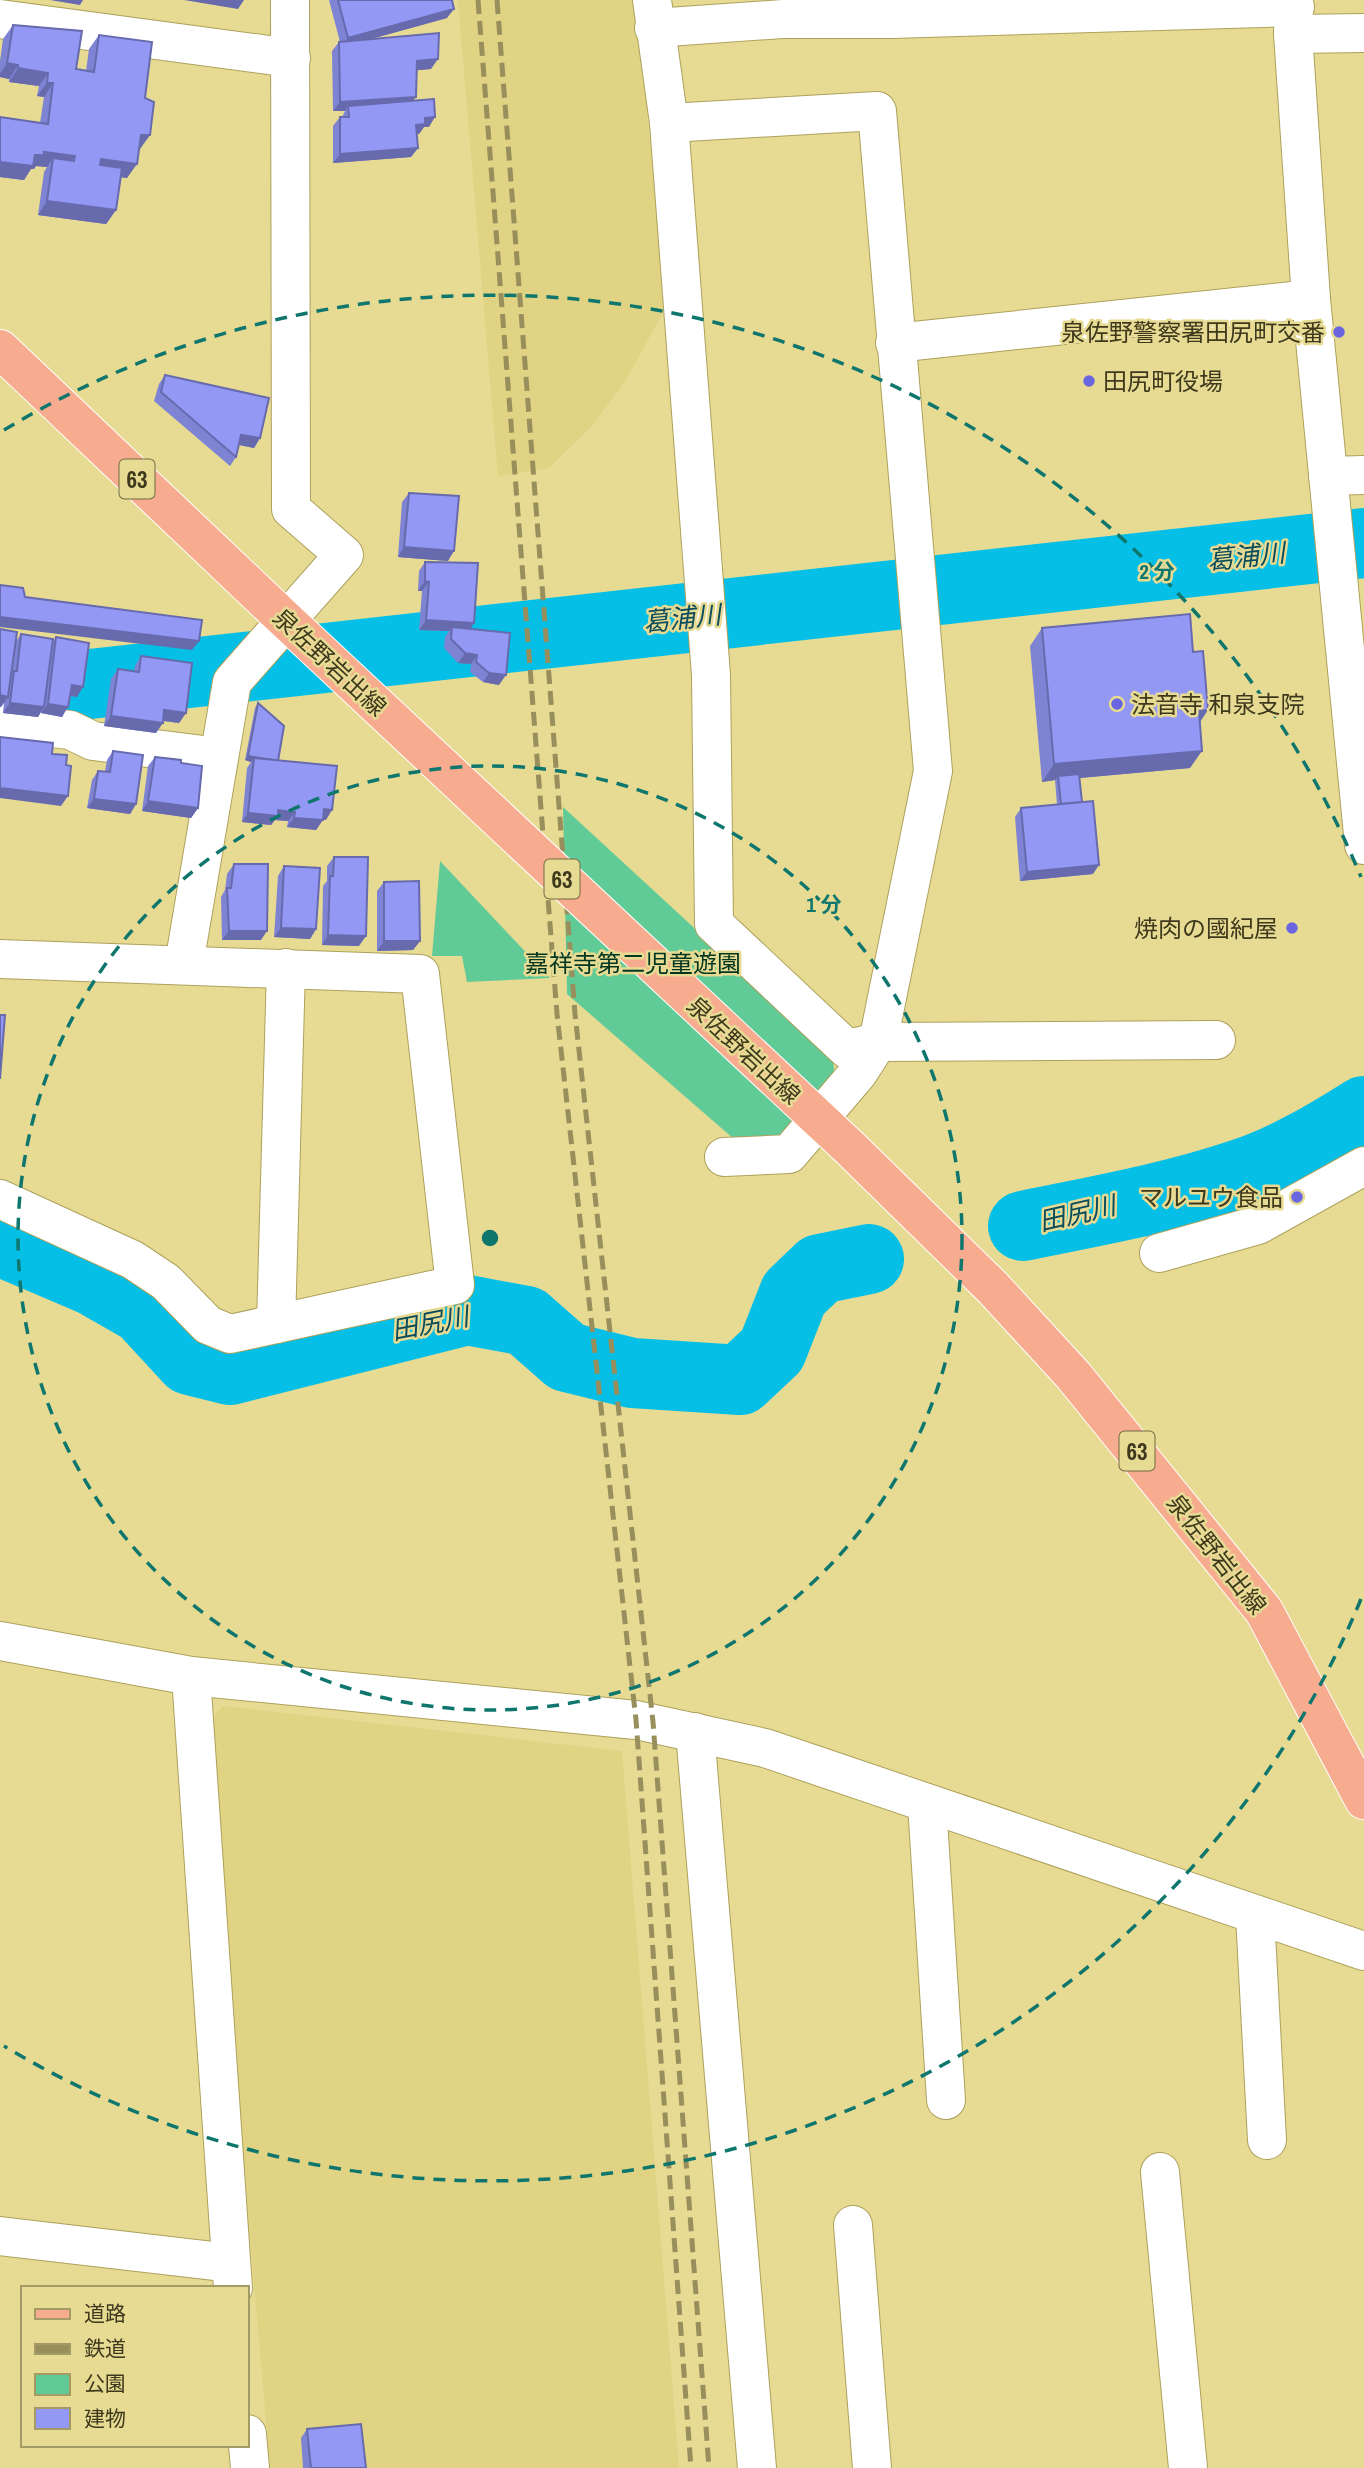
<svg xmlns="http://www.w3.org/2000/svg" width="1364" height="2468" viewBox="0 0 1364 2468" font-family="'Archivo Narrow','Noto Sans JP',sans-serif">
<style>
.built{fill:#e0d383}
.green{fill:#61cb98}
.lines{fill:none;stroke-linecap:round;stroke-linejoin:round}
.river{stroke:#05bfe6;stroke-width:70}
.minor-casing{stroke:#ada15c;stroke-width:40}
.major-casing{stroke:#fff;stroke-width:40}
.minor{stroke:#fff;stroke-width:38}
.major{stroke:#f7ac90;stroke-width:38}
.rail{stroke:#988f5c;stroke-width:5;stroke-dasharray:14 7;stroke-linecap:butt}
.major-bridge-casing{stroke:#fff;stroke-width:40;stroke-linecap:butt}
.major-bridge{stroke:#f7ac90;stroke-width:38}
.wall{fill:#7e83d3}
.shaded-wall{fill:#676aac}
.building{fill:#9398f5;stroke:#676aac;stroke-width:2}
.ring{fill:none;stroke:#0f766e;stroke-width:3.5;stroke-dasharray:12 9}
.poi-dot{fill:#6966e0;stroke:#e7db94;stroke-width:2.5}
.labels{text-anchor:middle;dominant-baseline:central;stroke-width:5;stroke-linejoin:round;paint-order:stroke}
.shield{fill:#e7db94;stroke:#716a40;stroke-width:2}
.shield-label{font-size:23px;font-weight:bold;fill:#3e391c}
.poi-label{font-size:24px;fill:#3e391c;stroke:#e7db94;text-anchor:end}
.street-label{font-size:24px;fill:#3e391c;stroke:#e7db94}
.park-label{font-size:24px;fill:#003620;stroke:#e7db94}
.water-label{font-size:26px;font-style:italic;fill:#0a4b5c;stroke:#e7db94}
.centre{fill:#0f766e;stroke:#e7db94;stroke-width:3.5}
.ring-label{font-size:21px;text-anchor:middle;font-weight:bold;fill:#0f766e;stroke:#e7db94;stroke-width:5;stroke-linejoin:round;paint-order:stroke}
</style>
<rect width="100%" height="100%" fill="#e7db94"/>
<g class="built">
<polygon points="458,0 636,0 666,307 626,380 592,426 549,468 498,476"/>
<polygon points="223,1706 622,1751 679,2468 270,2468 206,1725"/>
</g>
<g class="green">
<polygon points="563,807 833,1056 836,1098 791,1149 742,1146 567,994"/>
<polygon points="440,861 550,978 467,982 462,956 432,956"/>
</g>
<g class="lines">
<g class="river">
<polyline points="0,694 1364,543"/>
<path d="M1023 1226C1096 1211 1170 1198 1241 1174 1284 1160 1326 1135 1364 1111"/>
<polyline points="0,1241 94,1281 143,1309 190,1360 230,1370 467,1310 526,1321 567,1357 632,1373 740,1380 772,1350 794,1294 820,1269 869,1259"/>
</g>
<g class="minor-casing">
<g id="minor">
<polyline points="652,0 669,123 877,111 933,771 878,1042 858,1073 789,1154 724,1157"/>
<polyline points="1294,0 1293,34 1311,299 1364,845"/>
<polyline points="0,19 291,58"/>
<polyline points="654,28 783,19 892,19 1295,7"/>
<polyline points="1293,34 1364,33"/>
<polyline points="669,123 711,675 714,924 847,1049 878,1042 1216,1040"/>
<polyline points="895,343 1311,299"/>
<polyline points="1328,476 1364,475"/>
<polyline points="0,722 70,730 93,741 219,757"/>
<polyline points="0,959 420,974 455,1285 230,1334 208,1325 166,1282 133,1260 0,1199"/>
<polyline points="184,964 232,682 344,555 291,509 290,0"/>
<polyline points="1159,1253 1258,1225 1364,1166"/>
<polyline points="276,1324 286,968"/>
<polyline points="0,1641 191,1676 636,1720 765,1748 1364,1951"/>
<polyline points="191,1676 233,2288"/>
<polyline points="695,1732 757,2468"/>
<polyline points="927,1804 946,2100"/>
<polyline points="1255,1915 1267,2140"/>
<polyline points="1160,2172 1188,2468"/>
<polyline points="853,2225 872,2468"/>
<polyline points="0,2236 231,2263"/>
<polyline points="247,2434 250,2468"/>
</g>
</g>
<g class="major-casing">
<g id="major">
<polyline points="0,349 275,610"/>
<polyline points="850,1148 993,1288 1073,1375 1264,1611 1364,1800"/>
</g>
</g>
<use href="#minor" class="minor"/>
<use href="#major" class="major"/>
<g class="rail">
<polyline points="478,0 557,1014 636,1720 691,2468"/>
<polyline points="497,0 575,1014 653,1722 709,2468"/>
</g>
<g class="major-bridge-casing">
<polyline id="major-bridge" points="275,610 850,1148"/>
</g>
<use href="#major-bridge" class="major-bridge"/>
</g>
<g class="wall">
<polygon points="329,0 452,0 447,18 371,39 431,69 416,70 413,101 429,127 424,127 419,134 417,134 418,148 411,157 333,163 333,126 340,117 342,117 345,111 333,111 332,51 339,42 340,42"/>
<polygon points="13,25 76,69 86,71 89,49 99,35 145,98 150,135 139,149 127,178 120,177 116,210 106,224 38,215 44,172 47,167 36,166 34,169 31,169 24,180 0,177 0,118 40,123 44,97 37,96 39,86 9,82 9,79 0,77 0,61 3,39"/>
<polygon points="165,375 260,438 254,448 239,445 236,457 230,466 154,401 159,384"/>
<polygon points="409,493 448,561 398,557 402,502"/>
<polygon points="425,562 470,629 499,685 483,682 470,672 471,664 458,663 444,648 445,637 449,631 419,630 422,591 418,591 419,571"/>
<polygon points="1042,628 1200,722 1190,768 1079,778 1082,802 1093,874 1020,881 1015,817 1021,808 1057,805 1055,780 1042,782 1030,646"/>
<polygon points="0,629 15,643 21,634 52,643 56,637 77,697 70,696 62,717 41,713 41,711 38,717 3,713 4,702 1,707 0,707"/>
<polygon points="141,656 186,713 179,723 163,721 156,733 104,726 111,679 118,669 134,672 135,666"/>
<polygon points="258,703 278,761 326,820 323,819 316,830 287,827 288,821 275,820 271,825 242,822 247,768 251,762 245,760 255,708"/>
<polygon points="113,751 136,804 130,814 87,808 92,780 98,771 105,771 107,760"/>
<polygon points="155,757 181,763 198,808 191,818 142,811 148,766"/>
<polygon points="334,857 359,946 322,945 323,886 327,881 327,866"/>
<polygon points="234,864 261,940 222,940 221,897 225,890 227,874"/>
<polygon points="284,866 316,929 310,939 274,937 278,876"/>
<polygon points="384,882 420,941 413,950 377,951 377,891"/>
<polygon points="307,2429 366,2468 303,2468 301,2438"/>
</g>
<g class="shaded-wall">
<polygon points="50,0 83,0 80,5"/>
<polygon points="184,0 244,0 238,9"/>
<polygon points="454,9 447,18 342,47 348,38"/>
<polygon points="438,59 431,69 410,71 417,61"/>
<polygon points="7,63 18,65 9,79 0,77 0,74"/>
<polygon points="18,68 48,73 39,86 9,82"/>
<polygon points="47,83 53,83 44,97 37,96"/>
<polygon points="416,97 409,106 348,106 345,111 333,111 340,102"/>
<polygon points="435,117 429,127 424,127 419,134 410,135 416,125 425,118"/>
<polygon points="141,135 150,135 140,149 131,149"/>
<polygon points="418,148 411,157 333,163 340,154"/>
<polygon points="44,152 75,156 65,170 53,158 47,167 36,166 34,169 31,169 24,180 0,177 0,162"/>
<polygon points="101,159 137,164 127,178 92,173"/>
<polygon points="47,201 116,210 106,224 38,215"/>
<polygon points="241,435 260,438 254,448 235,444"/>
<polygon points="404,547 454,551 448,561 398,557"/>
<polygon points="425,581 429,582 422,591 418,591"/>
<polygon points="0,617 199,641 192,650 0,627"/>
<polygon points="426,620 474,623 468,633 452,627 449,631 419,630"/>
<polygon points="465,653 477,655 471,664 458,663"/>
<polygon points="489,673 506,675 499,685 483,682"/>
<polygon points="72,685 83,687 77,697 65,695"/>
<polygon points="0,695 8,697 1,707 0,707"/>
<polygon points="10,703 44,707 38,717 3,713"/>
<polygon points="48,704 68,707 62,717 41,713"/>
<polygon points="164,710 186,713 179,723 158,720"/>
<polygon points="1208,710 1196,728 1199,711"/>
<polygon points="111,716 163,723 156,733 104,726"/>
<polygon points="1202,751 1190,768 1058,780 1058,776 1055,780 1042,782 1054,764"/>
<polygon points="248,756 278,761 254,758 251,762 245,760"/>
<polygon points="0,788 68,796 61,806 0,798"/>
<polygon points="94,799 136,804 130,814 87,808"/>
<polygon points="148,801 198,808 191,818 142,811"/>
<polygon points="324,809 332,810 326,820 318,819"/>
<polygon points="278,810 295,812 288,821 275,820 271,825 242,822 248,813"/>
<polygon points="294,818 323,820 316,830 287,827"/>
<polygon points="1099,865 1093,874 1020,881 1027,872"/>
<polygon points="281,928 316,929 310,939 274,937"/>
<polygon points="229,931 267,931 261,940 222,940"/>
<polygon points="328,935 366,936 359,946 322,945"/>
<polygon points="384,941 420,941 413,950 377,951"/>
</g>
<g class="building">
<polygon points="338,0 452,0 454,9 348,38"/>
<polygon points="13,25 82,31 76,69 94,72 99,35 152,42 145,98 154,102 150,135 141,135 137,164 101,159 100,165 122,168 116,210 47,201 53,158 74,161 75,156 44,152 44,155 35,155 33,166 0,162 0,117 48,124 53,83 47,83 48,73 18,68 18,65 7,63"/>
<polygon points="439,33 438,59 417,61 416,97 340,102 339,42"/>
<polygon points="434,99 435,117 425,118 425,124 416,125 418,148 340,154 340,117 349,117 348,106"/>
<polygon points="165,375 269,398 260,438 241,435 236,457 161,392"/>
<polygon points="409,493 459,496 454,551 404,547"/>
<polygon points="425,562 478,563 474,623 426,620 429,582 425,581"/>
<polygon points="0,585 23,588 25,597 202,620 199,641 0,617"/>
<polygon points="1190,614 1193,652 1203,651 1208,710 1199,711 1202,751 1054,764 1042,628"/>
<polygon points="452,627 510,633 506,675 489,673 476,662 477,655 465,653 451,639"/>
<polygon points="0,629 17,632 8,697 0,695"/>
<polygon points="21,634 53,639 44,707 10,703 14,671 17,671"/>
<polygon points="56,637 89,643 83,687 72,685 68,707 48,704"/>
<polygon points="141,656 192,663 186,713 164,710 163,723 111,716 118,669 139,672"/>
<polygon points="258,703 284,726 278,761 248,756"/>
<polygon points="0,737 53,743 52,754 67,755 66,765 71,766 68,796 0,788"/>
<polygon points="113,751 143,755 136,804 94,799 98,771 110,772"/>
<polygon points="155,757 181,760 181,763 202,766 198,808 148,801"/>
<polygon points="254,758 337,766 332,810 324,809 323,820 294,818 295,812 278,810 278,816 248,813"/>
<polygon points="1079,774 1082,802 1061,804 1058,776"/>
<polygon points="1093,801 1099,865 1027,872 1021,808"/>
<polygon points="334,857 368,857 366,936 328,935 330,876 333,876"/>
<polygon points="234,864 268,864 267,931 229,931 227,888 231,888"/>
<polygon points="284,866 320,868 316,929 281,928"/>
<polygon points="419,881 420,941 384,941 384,882"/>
<polygon points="0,1015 5,1015 0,1079"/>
<polygon points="361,2424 366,2468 311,2468 307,2429"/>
</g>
<g class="ring">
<circle cx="490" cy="1238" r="472"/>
<path d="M1361 1599A943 943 0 0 1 4 2046M4 430A943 943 0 0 1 1361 877"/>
</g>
<g class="poi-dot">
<circle cx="1339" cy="332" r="7"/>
<circle cx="1089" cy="381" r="7"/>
<circle cx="1117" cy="704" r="7"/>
<circle cx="1292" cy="928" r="7"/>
<circle cx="1297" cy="1197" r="7"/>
</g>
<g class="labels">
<g class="shield">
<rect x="119.5" y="459.5" width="35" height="39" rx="5"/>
<rect x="544.5" y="859.5" width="35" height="39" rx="5"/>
<rect x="1119.5" y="1431.5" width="35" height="39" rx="5"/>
</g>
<g class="shield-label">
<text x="137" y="479">63</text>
<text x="562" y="879">63</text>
<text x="1137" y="1451">63</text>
</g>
<g class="poi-label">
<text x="1325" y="332">泉佐野警察署田尻町交番</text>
<text x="1103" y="381" text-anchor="start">田尻町役場</text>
<text x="1131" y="704" text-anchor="start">法音寺 和泉支院</text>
<text x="1278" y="928">焼肉の國紀屋</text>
<text x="1283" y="1197">マルユウ食品</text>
</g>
<g class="street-label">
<text transform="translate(330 662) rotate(43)">泉佐野岩出線</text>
<text transform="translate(744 1050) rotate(43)">泉佐野岩出線</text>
<text transform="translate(1217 1554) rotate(52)">泉佐野岩出線</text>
</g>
<g class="park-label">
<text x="633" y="963">嘉祥寺第二児童遊園</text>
</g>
<g class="water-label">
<text transform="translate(1246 556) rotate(-6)">葛浦川</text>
<text transform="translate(682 618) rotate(-6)">葛浦川</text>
<text transform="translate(1077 1213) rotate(-13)">田尻川</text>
<text transform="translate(430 1323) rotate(-11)">田尻川</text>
</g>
</g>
<circle cx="490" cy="1238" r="10" class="centre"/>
<g class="ring-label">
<text x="1157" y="579">2 分</text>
<text x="824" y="912">1 分</text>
</g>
<rect x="21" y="2286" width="228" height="161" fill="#e7db94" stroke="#a39a64" stroke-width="2"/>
<rect x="35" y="2309" width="35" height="10" fill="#f7ac90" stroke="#a39a64" stroke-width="2"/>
<text x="84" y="2321" font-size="21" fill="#3e391c">道路</text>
<rect x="35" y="2344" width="35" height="10" fill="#988f5c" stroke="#a39a64" stroke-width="2"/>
<text x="84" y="2356" font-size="21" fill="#3e391c">鉄道</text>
<rect x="35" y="2374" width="35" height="21" fill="#61cb98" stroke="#a39a64" stroke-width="2"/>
<text x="84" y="2391" font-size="21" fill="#3e391c">公園</text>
<rect x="35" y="2408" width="35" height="21" fill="#9398f5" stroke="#a39a64" stroke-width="2"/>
<text x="84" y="2426" font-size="21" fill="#3e391c">建物</text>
</svg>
